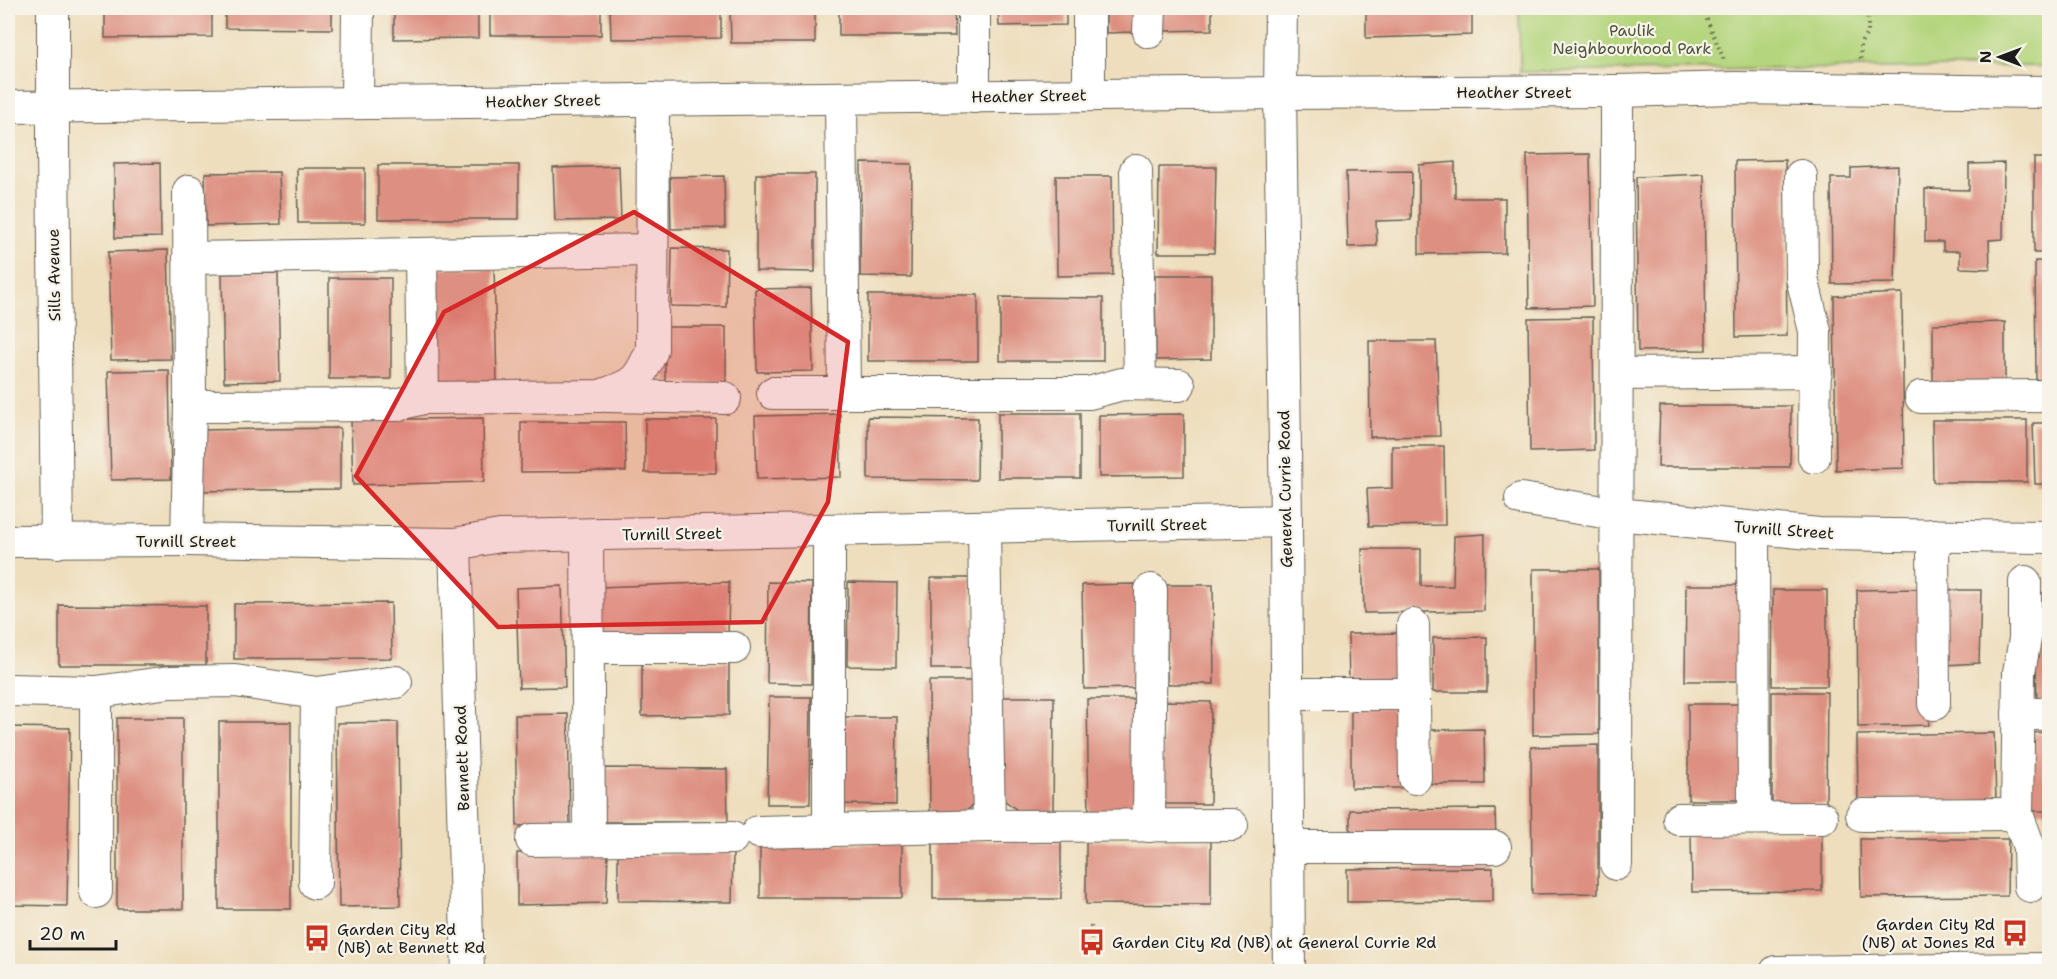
<svg xmlns="http://www.w3.org/2000/svg" width="2057" height="979" viewBox="0 0 2057 979" font-family="'Shantell Sans',sans-serif">
<style>
.green{fill:#b4d57d;stroke:#68784c;stroke-width:1.5}
.building{fill:#dd9081}
.lines{fill:none;stroke-linecap:round;stroke-linejoin:round}
.minor-casing{stroke:#666054;stroke-width:34}
.path{stroke:#666054;stroke-width:4;stroke-dasharray:1.5 4.5;stroke-linecap:butt}
.minor{stroke:#fff;stroke-width:32}
.marked{fill:#d62828;fill-opacity:0.2;stroke:#d62828;stroke-width:4.5;stroke-linejoin:round}
.labels{text-anchor:middle;dominant-baseline:central;stroke-width:4.5;stroke-linejoin:round;paint-order:stroke}
.park-label{font-size:16px;fill:#4a5439;stroke:#f7f3e8}
.street-label{font-size:16px;fill:#1c1c1c;stroke:#f7f3e8}
.poi-label{font-size:16px;fill:#1c1c1c;stroke:#f7f3e8;text-anchor:start}
</style>
<rect width="100%" height="100%" fill="#f7f3e8"/>
<filter id="ink" filterUnits="userSpaceOnUse"><feTurbulence type="fractalNoise" baseFrequency=".0167" numOctaves="2"/><feDisplacementMap in="SourceGraphic" scale="12" xChannelSelector="R" yChannelSelector="G"/><feConvolveMatrix kernelMatrix="1 2 1 2 8 2 1 2 1" color-interpolation-filters="sRGB"/></filter>
<filter id="wash" filterUnits="userSpaceOnUse"><feTurbulence type="fractalNoise" baseFrequency=".008" numOctaves="4" result="noise"/><feDisplacementMap in="SourceGraphic" scale="24" xChannelSelector="R" yChannelSelector="G"/><feGaussianBlur stdDeviation="1.35" result="paint"/><feColorMatrix in="noise" values="0 0 0 0 0 0 0 0 0 0 0 0 0 0 0 0 0 1.4 0 .05"/><feComposite in="paint" operator="in"/></filter>
<g filter="url(#wash)">
<rect width="100%" height="100%" fill="#eedebd"/>
<polygon class="green" points="1519,8 2049,8 2049,66 1520,72"/>
<g id="blocks">
<g class="building">
<polygon points="105,8 212,8 212,37 105,38"/>
<polygon points="225,8 332,8 332,29 225,28"/>
<polygon points="394,8 478,8 478,38 394,39"/>
<rect x="490" y="8" width="111" height="27"/>
<polygon points="610,8 721,8 721,38 611,39"/>
<polygon points="730,8 815,8 815,43 731,43"/>
<polygon points="839,8 954,8 955,36 839,36"/>
<polygon points="998,8 1066,8 1066,25 999,26"/>
<polygon points="1106,8 1136,8 1136,32 1106,33"/>
<polygon points="1159,8 1212,8 1212,30 1159,31"/>
<polygon points="1366,8 1472,8 1472,35 1366,38"/>
<polygon points="1590,154 1593,306 1529,308 1527,155"/>
<rect x="2034" y="158" width="16" height="95"/>
<polygon points="1785,160 1787,336 1736,337 1735,161"/>
<polygon points="1455,162 1455,198 1505,198 1505,253 1419,254 1419,165"/>
<polygon points="160,163 161,237 115,238 114,164"/>
<polygon points="861,163 912,164 911,277 860,276"/>
<polygon points="2004,163 2003,239 1989,240 1990,269 1960,268 1960,251 1943,251 1943,242 1925,242 1925,189 1969,190 1969,164"/>
<rect x="378" y="165" width="141" height="54"/>
<polygon points="619,166 621,220 555,221 553,168"/>
<polygon points="1898,166 1895,283 1832,284 1831,178 1851,178 1851,168"/>
<polygon points="1159,167 1216,167 1214,253 1158,253"/>
<polygon points="297,168 365,168 365,223 298,223"/>
<polygon points="1412,171 1411,220 1376,221 1377,246 1348,247 1346,172"/>
<polygon points="279,172 281,224 206,226 205,173"/>
<polygon points="756,174 815,174 815,272 756,271"/>
<polygon points="1704,174 1706,350 1638,351 1636,177"/>
<polygon points="724,176 725,228 671,229 670,177"/>
<polygon points="1056,176 1112,176 1113,275 1057,276"/>
<polygon points="672,248 727,249 726,307 671,306"/>
<polygon points="168,250 171,359 111,360 108,252"/>
<polygon points="2035,261 2050,261 2050,380 2036,380"/>
<polygon points="494,268 497,381 437,382 434,269"/>
<polygon points="278,273 280,381 224,382 222,274"/>
<polygon points="1155,275 1211,275 1211,359 1156,360"/>
<rect x="329" y="278" width="62" height="101"/>
<polygon points="811,288 813,371 757,372 755,289"/>
<polygon points="1902,293 1904,468 1836,470 1834,296"/>
<rect x="868" y="295" width="110" height="66"/>
<polygon points="1000,297 1103,298 1103,361 1000,361"/>
<polygon points="1593,317 1594,450 1530,452 1528,318"/>
<polygon points="2005,322 2005,387 1933,388 1933,324"/>
<rect x="665" y="327" width="61" height="55"/>
<polygon points="1369,341 1436,341 1440,436 1370,437"/>
<polygon points="169,370 171,479 111,480 108,371"/>
<polygon points="1660,406 1791,406 1790,467 1658,467"/>
<rect x="998" y="413" width="82" height="65"/>
<polygon points="840,414 841,477 757,479 755,416"/>
<polygon points="1184,414 1184,476 1099,477 1099,415"/>
<polygon points="868,417 978,418 977,480 868,479"/>
<polygon points="483,418 484,482 353,485 351,420"/>
<rect x="645" y="419" width="71" height="54"/>
<polygon points="1932,420 2027,420 2027,482 1933,482"/>
<polygon points="521,422 625,422 626,471 521,472"/>
<polygon points="2033,423 2050,423 2050,484 2035,484"/>
<polygon points="340,428 340,489 199,491 198,430"/>
<polygon points="1392,446 1444,446 1445,525 1369,526 1367,489 1392,488"/>
<polygon points="1485,534 1484,611 1364,613 1362,549 1421,549 1421,586 1453,586 1454,536"/>
<polygon points="1533,569 1599,569 1599,734 1533,735"/>
<rect x="931" y="578" width="41" height="91"/>
<polygon points="729,582 728,637 603,641 600,587"/>
<polygon points="768,582 812,583 811,684 767,683"/>
<polygon points="848,582 897,583 896,667 847,666"/>
<polygon points="1135,584 1137,688 1084,689 1082,585"/>
<polygon points="1167,585 1213,585 1214,684 1167,684"/>
<polygon points="1686,585 1740,585 1739,681 1685,681"/>
<polygon points="562,586 565,687 519,688 516,588"/>
<polygon points="1920,589 1929,651 1929,725 1858,727 1857,590"/>
<polygon points="1773,590 1827,590 1827,686 1772,686"/>
<polygon points="1940,590 1981,590 1979,663 1945,665"/>
<polygon points="2035,593 2050,593 2050,704 2037,704"/>
<polygon points="391,603 392,658 234,659 234,604"/>
<polygon points="59,605 206,606 206,665 59,665"/>
<polygon points="1402,633 1403,688 1349,688 1348,634"/>
<polygon points="1487,637 1487,692 1433,692 1433,638"/>
<polygon points="642,662 729,662 729,715 642,716"/>
<polygon points="929,681 984,681 985,794 960,817 930,817"/>
<polygon points="1772,692 1827,692 1826,804 1772,804"/>
<polygon points="769,697 811,697 810,804 767,804"/>
<polygon points="999,697 1054,697 1053,817 1026,817 999,796"/>
<polygon points="1087,699 1137,699 1138,802 1123,819 1089,819"/>
<polygon points="1163,701 1211,702 1210,804 1162,804"/>
<polygon points="1688,704 1743,704 1742,800 1688,800"/>
<polygon points="1405,707 1404,788 1351,788 1351,708"/>
<polygon points="568,714 570,825 517,826 515,715"/>
<polygon points="843,717 897,717 896,805 841,804"/>
<rect x="117" y="718" width="66" height="191"/>
<rect x="219" y="722" width="72" height="187"/>
<polygon points="398,722 400,906 339,907 337,723"/>
<polygon points="8,727 70,728 67,906 8,905"/>
<polygon points="1484,729 1485,784 1431,784 1430,730"/>
<polygon points="2050,732 2050,890 2045,890 2045,811 2028,811 2029,733"/>
<polygon points="1994,733 1996,802 1858,804 1857,735"/>
<polygon points="1598,745 1598,893 1532,894 1531,747"/>
<polygon points="599,768 727,769 728,822 600,822"/>
<polygon points="1495,809 1496,841 1350,843 1350,810"/>
<polygon points="1691,834 1822,834 1822,891 1692,892"/>
<polygon points="1860,839 2008,839 2007,896 1861,897"/>
<polygon points="933,841 1061,842 1061,899 933,899"/>
<polygon points="1086,841 1211,841 1211,905 1086,904"/>
<rect x="760" y="844" width="142" height="54"/>
<polygon points="517,853 608,853 606,903 517,905"/>
<polygon points="733,853 732,902 618,901 618,855"/>
<polygon points="1493,868 1493,901 1347,902 1347,869"/>
</g>
</g>
</g>
<g filter="url(#ink)">
<use href="#blocks" fill-opacity="0" stroke="#666054" stroke-width="1.5"/>
<g class="lines">
<g class="minor-casing">
<g id="minor">
<polyline points="53,8 53,146 57,542"/>
<polyline points="974,8 974,97"/>
<polyline points="1089,8 1089,95"/>
<polyline points="1281,8 1280,93 1286,521 1289,972"/>
<polyline points="1149,32 1150,8"/>
<polyline points="841,99 844,393"/>
<polyline points="357,103 358,8"/>
<polyline points="8,107 1280,93 1617,91 1735,88 2050,92"/>
<polyline points="1136,170 1140,384"/>
<polyline points="1801,176 1802,278 1815,331 1814,457"/>
<polyline points="421,254 423,398"/>
<polyline points="189,258 652,250"/>
<polyline points="1617,374 1816,372"/>
<polyline points="773,393 1089,393 1122,384 1179,385"/>
<polyline points="606,396 725,398"/>
<polyline points="1921,397 2050,396"/>
<path d="M190 406 396 405 423 398 600 396C634 384 637 384 652 350L653 99"/>
<polyline points="1521,499 1617,514 1819,534 2050,537"/>
<polyline points="984,528 989,826"/>
<polyline points="1753,529 1754,818"/>
<polyline points="829,531 829,831"/>
<polyline points="1933,535 1934,704"/>
<polyline points="587,536 589,838"/>
<polyline points="187,540 190,406 189,191"/>
<polyline points="8,541 187,540 455,544 500,536 1286,521"/>
<polyline points="455,544 468,972"/>
<polyline points="2025,582 2025,639 2019,672 2017,814 2029,847 2030,886"/>
<polyline points="1413,625 1415,778"/>
<polyline points="588,648 734,648"/>
<polyline points="8,690 96,692 170,682 235,681 317,693 396,682"/>
<polyline points="96,692 96,892"/>
<polyline points="1288,694 1414,694"/>
<polyline points="2018,714 2050,714"/>
<polyline points="1862,815 2017,814"/>
<polyline points="1679,819 1822,818"/>
<polyline points="1149,826 1151,590"/>
<polyline points="758,832 989,826 1232,825"/>
<polyline points="532,840 732,838"/>
<polyline points="1289,847 1495,847"/>
<polyline points="1616,864 1617,91"/>
<polyline points="315,883 317,693"/>
<polyline points="1776,972 2050,969"/>
</g>
</g>
<g class="path">
<polyline points="1702,8 1724,60"/>
<polyline points="1861,59 1860,44 1868,32 1868,8"/>
<polyline points="1091,926 1092,942"/>
</g>
<use href="#minor" class="minor"/>
</g>
</g>
<path class="marked" d="M634 212 848 342 828 502 762 622 498 627 356 476 444 312Z"/>
<defs>
<g id="bus-bare" transform="scale(2.07)"><path d="M-5-6H5V4H4V6H2V4H-2V6H-4V4H-5ZM-3.5-4V0h7V-4ZM-3.5 1.2v1.5H-2V1.2ZM2 1.2v1.5H3.5V1.2Z" fill="#c8321e" stroke="#f7f3e8" stroke-width="2.5" paint-order="stroke"/></g>
</defs>
<g fill-rule="evenodd">
<use href="#bus-bare" x="2015" y="933"/>
<use href="#bus-bare" x="317" y="938"/>
<use href="#bus-bare" x="1092" y="942"/>
</g>
<g class="labels">
<g class="park-label">
<text x="1632" y="30">Paulik<tspan x="1632" dy="18">Neighbourhood Park</tspan></text>
</g>
<g class="street-label">
<text x="1514" y="92">Heather Street</text>
<text transform="translate(1029 96) rotate(-1)">Heather Street</text>
<text transform="translate(543 101) rotate(-1)">Heather Street</text>
<text transform="translate(54 275) rotate(-91)">Sills Avenue</text>
<text transform="translate(1285 489) rotate(-91)">General Currie Road</text>
<text transform="translate(1157 525) rotate(-1)">Turnill Street</text>
<text transform="translate(1784 530) rotate(4)">Turnill Street</text>
<text transform="translate(672 534) rotate(-1)">Turnill Street</text>
<text x="186" y="541">Turnill Street</text>
<text transform="translate(462 758) rotate(-92)">Bennett Road</text>
</g>
<g class="poi-label">
<text x="1995" y="924" text-anchor="end">Garden City Rd<tspan x="1995" dy="18">(NB) at Jones Rd</tspan></text>
<text x="337" y="929">Garden City Rd<tspan x="337" dy="18">(NB) at Bennett Rd</tspan></text>
<text x="1112" y="942">Garden City Rd (NB) at General Currie Rd</text>
</g>
</g>
<rect width="2057" height="979" fill="none" stroke="#f7f3e8" stroke-width="30"/>
<g transform="translate(2000 57) rotate(270)" stroke="#f7f3e8" stroke-width="4.5" paint-order="stroke">
<path d="M0-4.5L10 22L0 15L-10 22Z" fill="#1c1c1c"/>
<text y="-9" font-size="16" font-weight="bold" text-anchor="middle" fill="#1c1c1c">N</text>
</g>
<path d="M30 940v9h86v-9" fill="none" stroke="#1c1c1c" stroke-width="3"/>
<text x="39" y="940" font-size="18" fill="#1c1c1c" stroke="#f7f3e8" stroke-width="4.5" paint-order="stroke">20 m</text>
</svg>
